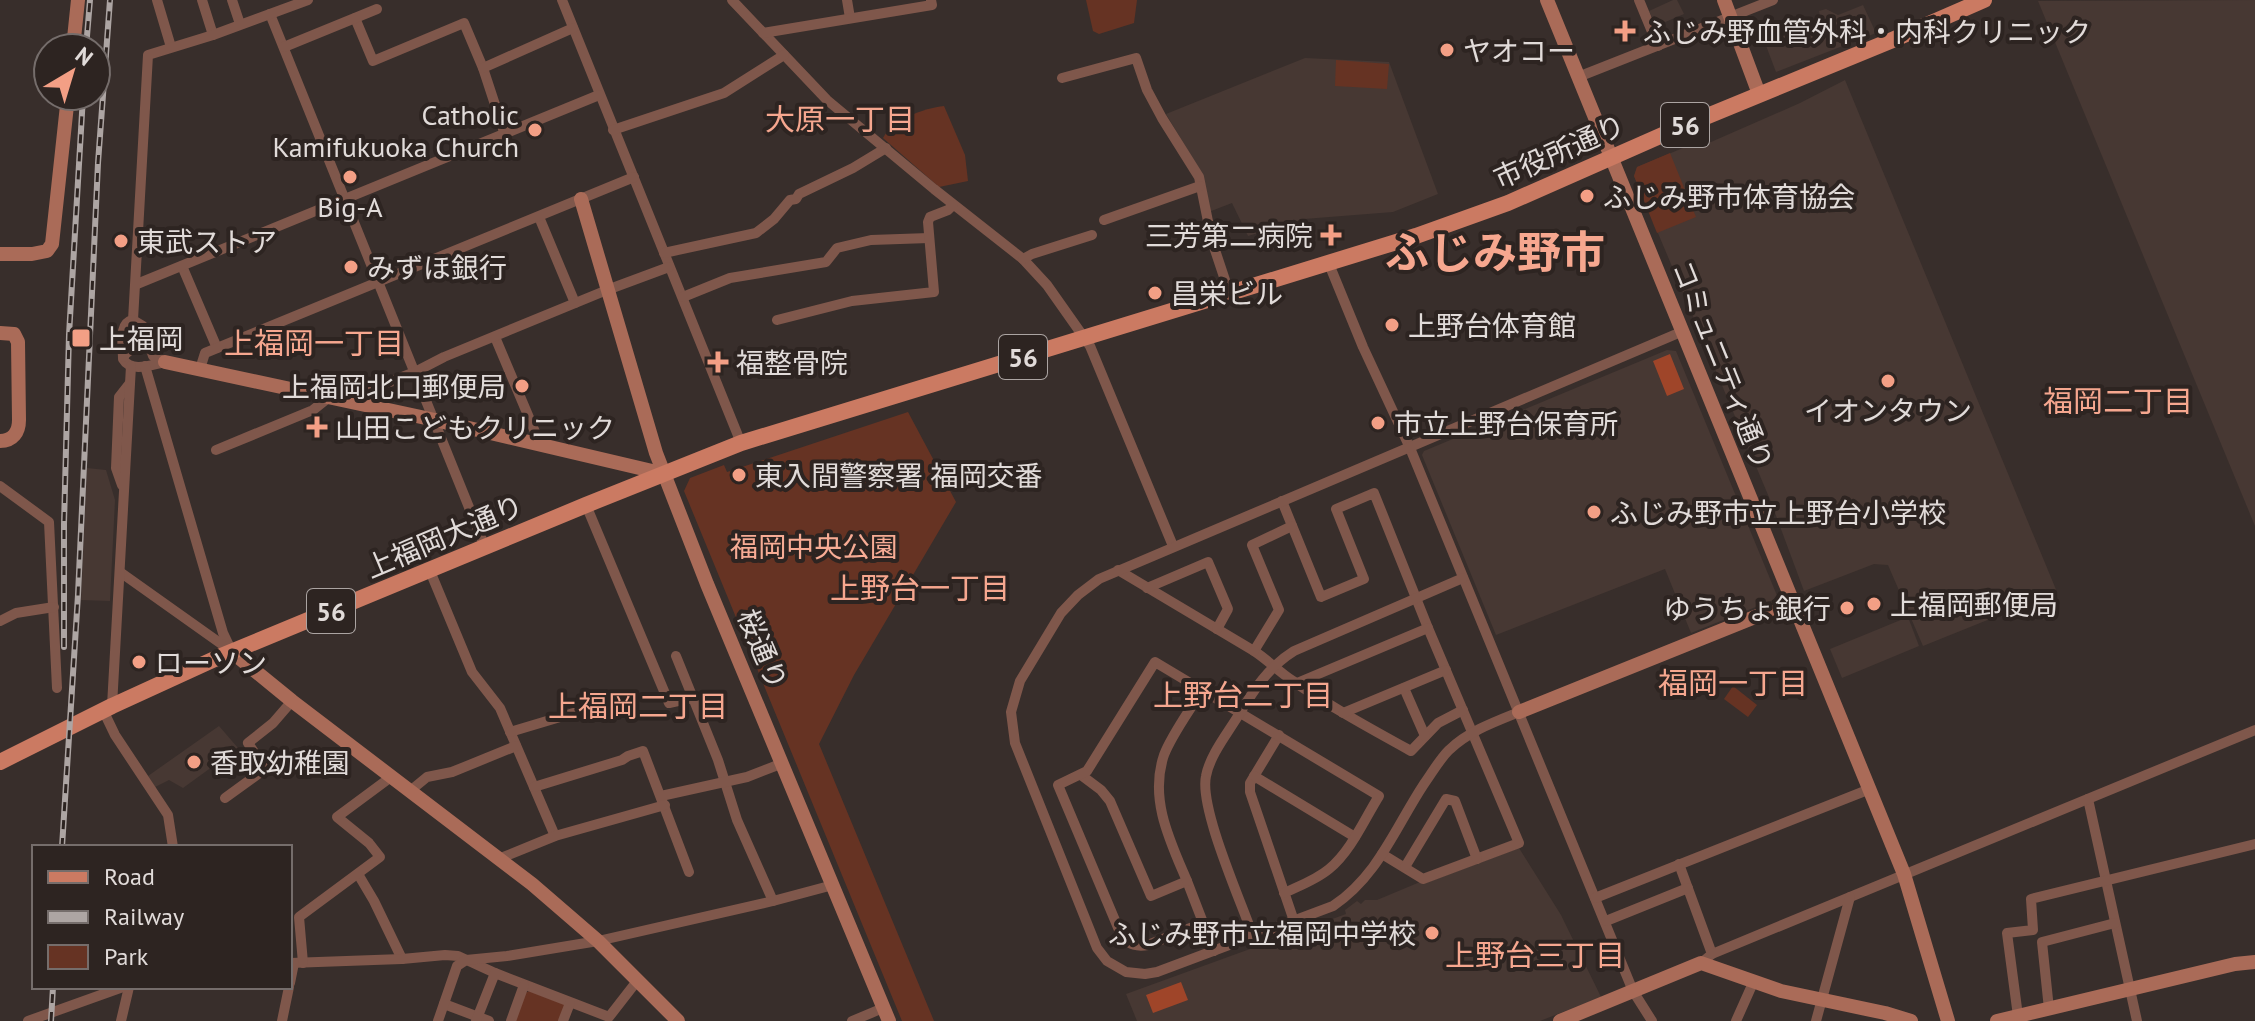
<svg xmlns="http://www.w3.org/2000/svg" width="2255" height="1021" viewBox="0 0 2255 1021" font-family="'PT Sans','Noto Sans JP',sans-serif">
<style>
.built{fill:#473833}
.green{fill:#663323}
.water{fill:#9f4529}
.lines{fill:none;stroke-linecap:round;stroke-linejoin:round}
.street{stroke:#7f574b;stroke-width:10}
.secondary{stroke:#aa6b58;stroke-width:14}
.primary{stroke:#cb7a62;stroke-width:16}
.rail-casing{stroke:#ada5a3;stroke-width:6}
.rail{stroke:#2d2421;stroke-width:3;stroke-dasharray:9;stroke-linecap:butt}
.poi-dot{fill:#f39f85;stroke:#2d2421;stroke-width:3}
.labels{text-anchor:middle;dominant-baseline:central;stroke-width:8;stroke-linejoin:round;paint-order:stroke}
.shield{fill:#2d2421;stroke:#aba4a2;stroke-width:2}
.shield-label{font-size:26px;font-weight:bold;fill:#e1dbd9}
.poi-label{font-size:28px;fill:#e1dbd9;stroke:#2d2421;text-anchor:start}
.street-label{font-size:28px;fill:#e1dbd9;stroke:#2d2421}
.park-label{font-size:28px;fill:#f7ac95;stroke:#2d2421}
.neighbourhood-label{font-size:30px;fill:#f6a78f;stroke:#2d2421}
.town-label{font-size:44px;font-weight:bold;fill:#f6a78f;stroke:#2d2421}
</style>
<rect width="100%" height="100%" fill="#382e2b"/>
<g class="built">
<polygon points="1673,0 1677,0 1684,14 1656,26 1649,11"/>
<polygon points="2255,0 2255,526 2038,1"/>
<polygon points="1863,5 1876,33 1776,72 1765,43 1821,21 1819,11 1826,9 1838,15"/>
<polygon points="1305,58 1389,62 1438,194 1393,212 1304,219 1248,236 1232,203 1206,213 1202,174 1166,114"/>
<polygon points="1845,80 2057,592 1923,646 1888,565 1874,564 1804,591 1771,502 1634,176 1637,167 1700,141 1711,142 1800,103"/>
<polygon points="1667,350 1676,351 1778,598 1691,633 1665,569 1496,635 1422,455 1424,451"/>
<polygon points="87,468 106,470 115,500 110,601 81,600"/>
<polygon points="1908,617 1919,646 1842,678 1830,649"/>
<polygon points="219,726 238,748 183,788 169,780 155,787 148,776"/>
<polygon points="1519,848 1561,915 1601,997 1540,1021 1137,1021 1126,994 1346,914 1345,910 1357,901 1361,904 1365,900 1377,900 1420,882 1423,884"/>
</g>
<g class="green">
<polygon points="1086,0 1137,0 1134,23 1099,34 1093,31"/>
<polygon points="1336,60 1389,64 1387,89 1335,86"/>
<path d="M944 106 965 155 968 181 939 187 883 138C892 120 924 108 944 106Z"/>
<polygon points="1670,153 1696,217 1657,233 1634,176 1637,167"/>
<polygon points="908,412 956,502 854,675 819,744 934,1021 902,1021 684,491 690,478 724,465 727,472"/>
<polygon points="1733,686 1757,705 1748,717 1724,699"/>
<polygon points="529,991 566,1005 560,1021 514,1021 525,993"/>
</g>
<g class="water">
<polygon points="1670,354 1684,389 1667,396 1653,361"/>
<polygon points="1181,982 1188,1000 1153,1013 1146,995"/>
</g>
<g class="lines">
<g class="street">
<polyline points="157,0 171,47"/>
<polyline points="202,0 213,35"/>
<polyline points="232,0 240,24"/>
<polyline points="562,0 741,443"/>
<polyline points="732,0 827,100 934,189 1023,259 1047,285 1090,346 1173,546"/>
<polyline points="847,0 850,18"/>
<polyline points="1639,0 1658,46"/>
<polyline points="270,14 485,547"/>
<polyline points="355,18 373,61 464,23 483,68 505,135"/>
<polyline points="763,33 932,5 931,0"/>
<polyline points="284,47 377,9"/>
<polyline points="483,68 573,28"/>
<polyline points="1578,77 1773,0"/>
<polyline points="1062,78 1136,58 1147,90 1162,118 1199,177 1212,241 1229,292"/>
<polyline points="613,130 724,93 784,55"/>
<polyline points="539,217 575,303"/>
<polyline points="1104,220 1200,186"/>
<polyline points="664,253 756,233 774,219 790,200 796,199 799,194 853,168 886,148"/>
<polyline points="1023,259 1032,254 1092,235"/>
<polyline points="1329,264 1363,347 1410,448 1633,991 1652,1021"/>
<polyline points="182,266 217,348"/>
<polyline points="137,284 599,95"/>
<polyline points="683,297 730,278 826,262 837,248 871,240 929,238"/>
<polyline points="133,320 148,55 213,35 308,0"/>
<path d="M133 320 143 326 153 356 165 362C151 365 131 373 123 359 123 345 118 323 133 320Z"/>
<polyline points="777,320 852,301 934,292 928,222 930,217 948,210 953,205"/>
<polyline points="495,337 541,446"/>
<path d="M123 357C131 347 140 344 151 350"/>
<polyline points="145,366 223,633 232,652"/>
<polyline points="200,369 205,353 634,177"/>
<polyline points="358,404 364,392 415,372 444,357 607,290 669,267"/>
<polyline points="216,450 313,410 328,398"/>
<polyline points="122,485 116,468 119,397 130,383"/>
<polyline points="0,486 49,522 57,688"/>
<polyline points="1282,501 1321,597 1364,579 1336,509 1374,493 1428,628 1519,843 1423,879 1382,854"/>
<polyline points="586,505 669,703 692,698"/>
<path d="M1118 570 1254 651C1268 660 1279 672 1293 681 1331 707 1371 729 1411 751L1438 723 1463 710"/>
<polyline points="430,571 472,672 500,708 555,836"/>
<polyline points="120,572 227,648"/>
<polyline points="1147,588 1208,562 1228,609 1217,629"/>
<polyline points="0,621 16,613 54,607"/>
<polyline points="1254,651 1279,610 1252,545 1292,526"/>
<polyline points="676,656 718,760 737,820 773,901"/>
<polyline points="1297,683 1428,628"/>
<polyline points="1404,688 1425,736"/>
<polyline points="112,706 131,366"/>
<polyline points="103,710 115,735 168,815 173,847"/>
<path d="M1519 712C1494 722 1469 731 1449 750 1439 760 1432 773 1424 784 1395 828 1378 876 1333 906L1157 972 1145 974 1126 972 1107 961 1097 948 1015 743 1011 712 1020 681 1061 613 1078 595 1099 579 1681 332"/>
<polyline points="1343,713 1446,670"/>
<polyline points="510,732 587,709"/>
<polyline points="1279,735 1250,783 1250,792 1294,921"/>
<polyline points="1081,775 1101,790 1110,801 1151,896 1187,881 1214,951"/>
<polyline points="1254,776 1355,837"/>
<polyline points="534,787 622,760 628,756 643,751 689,872"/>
<polyline points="410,791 427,777 452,772 516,746"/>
<polyline points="661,796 747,777 783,763"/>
<polyline points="225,798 265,769 248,743 273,723 292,701"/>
<polyline points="2088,799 2137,1021"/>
<polyline points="501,858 555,836 665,805"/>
<polyline points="1679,864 1712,954"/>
<polyline points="1405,867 1446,799 1455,801 1477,859"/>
<polyline points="358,874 374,901 402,959"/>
<path d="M1187 881C1170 841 1149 799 1164 755 1172 734 1191 709 1202 690"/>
<polyline points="1595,898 1870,789"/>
<polyline points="1606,921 1688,888"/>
<path d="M1203 923 1148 945C1137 947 1130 945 1122 937L1058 785 1087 771 1155 662 1379 796C1364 820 1351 851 1329 869 1316 880 1299 886 1284 893"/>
<path d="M1253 936C1241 901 1199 808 1206 776 1210 755 1227 734 1238 716 1254 690 1268 667 1294 651L1463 578"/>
<polyline points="290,963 402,959 445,955 458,956 495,973"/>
<polyline points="303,963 299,917 380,857 369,843 337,817 391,777"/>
<polyline points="1701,963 1712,954 2255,730"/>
<polyline points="290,983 294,963"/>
<polyline points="444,1004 489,1021"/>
<polyline points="2049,1009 2042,942 2115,923"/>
<polyline points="2018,1016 2007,933 2033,930 2031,899 2255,844"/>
<polyline points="28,1021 123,987"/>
<polyline points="121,1021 129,987"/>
<polyline points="282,1021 289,987"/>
<polyline points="438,1021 457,966 466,960 507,956 598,941 773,901 833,885"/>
<polyline points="476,1021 495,973 609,1017 637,981"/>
<polyline points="511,1021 524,985"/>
<polyline points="563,1021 570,1003"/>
<polyline points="852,1021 883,1008"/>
<polyline points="1736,1021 1753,983"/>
<polyline points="1816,1021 1850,897"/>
</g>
<g class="secondary">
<polyline points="1547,0 1904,874 1948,1021"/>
<polyline points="1724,0 1759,94"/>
<polyline points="73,48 78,0"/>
<polyline points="581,199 656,453 707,584 889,1021"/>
<polyline points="0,254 32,254 47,251 52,244 68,96"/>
<path d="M0 333 14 334 18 342 19 420C19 432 13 441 0 441"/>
<polyline points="165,362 435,420 665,474"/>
<polyline points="232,652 292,701 532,884 598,941 678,1021"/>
<polyline points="1519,712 1792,602"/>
<polyline points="1560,1021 1701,963 1781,991 1885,1013 1911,1021"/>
<polyline points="1997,1021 2235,964 2255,962"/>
</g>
<polyline class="primary" points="0,762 112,706 219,657 586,505 741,443 1416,236 1508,203 1676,129 1890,41 1984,0"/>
<g class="rail-casing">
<g id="rail">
<polyline points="86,48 90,0"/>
<polyline points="64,647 64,524 69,335 83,96"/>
<polyline points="62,847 78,595 98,163 110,0"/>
<polyline points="51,1021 53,987"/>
</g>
</g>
<use href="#rail" class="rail"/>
</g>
<g class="poi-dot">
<path d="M1621 19h8v8h8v8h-8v8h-8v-8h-8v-8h8z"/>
<circle cx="1447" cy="50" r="8"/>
<circle cx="535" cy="130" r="8"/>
<circle cx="350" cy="177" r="8"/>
<circle cx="1587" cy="196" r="8"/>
<path d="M1327 223h8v8h8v8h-8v8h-8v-8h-8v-8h8z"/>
<circle cx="121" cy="241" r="8"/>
<circle cx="351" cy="267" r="8"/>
<circle cx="1155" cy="293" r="8"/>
<circle cx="1392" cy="325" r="8"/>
<rect x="71" y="328" width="20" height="20" rx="4"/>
<path d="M714 350h8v8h8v8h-8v8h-8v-8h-8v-8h8z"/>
<circle cx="1888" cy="381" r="8"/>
<circle cx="522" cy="386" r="8"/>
<circle cx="1378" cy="423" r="8"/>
<path d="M313 415h8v8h8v8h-8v8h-8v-8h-8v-8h8z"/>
<circle cx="739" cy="475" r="8"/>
<circle cx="1594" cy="512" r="8"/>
<circle cx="1874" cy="604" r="8"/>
<circle cx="1847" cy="608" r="8"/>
<circle cx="139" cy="662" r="8"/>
<circle cx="194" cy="762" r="8"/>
<circle cx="1432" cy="933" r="8"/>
</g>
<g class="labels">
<g class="shield">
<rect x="1661" y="103" width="48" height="44" rx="6"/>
<rect x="999" y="335" width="48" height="44" rx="6"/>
<rect x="307" y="589" width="48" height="44" rx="6"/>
</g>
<g class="shield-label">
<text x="1685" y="125">56</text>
<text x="1023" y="357">56</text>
<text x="331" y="611">56</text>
</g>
<g class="poi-label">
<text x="1643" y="31">ふじみ野血管外科・内科クリニック</text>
<text x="1463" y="50">ヤオコー</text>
<text x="519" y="114" text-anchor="end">Catholic<tspan x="519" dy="32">Kamifukuoka Church</tspan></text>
<text x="1603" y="196">ふじみ野市体育協会</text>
<text x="350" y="206" text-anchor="middle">Big-A</text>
<text x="1313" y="235" text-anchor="end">三芳第二病院</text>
<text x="137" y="241">東武ストア</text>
<text x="367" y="267">みずほ銀行</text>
<text x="1171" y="293">昌栄ビル</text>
<text x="1408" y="325">上野台体育館</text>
<text x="99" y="338">上福岡</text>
<text x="736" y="362">福整骨院</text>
<text x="506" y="386" text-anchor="end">上福岡北口郵便局</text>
<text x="1888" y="410" text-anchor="middle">イオンタウン</text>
<text x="1394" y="423">市立上野台保育所</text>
<text x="335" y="427">山田こどもクリニック</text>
<text x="755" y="475">東入間警察署 福岡交番</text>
<text x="1610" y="512">ふじみ野市立上野台小学校</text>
<text x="1890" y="604">上福岡郵便局</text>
<text x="1831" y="608" text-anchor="end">ゆうちょ銀行</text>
<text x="155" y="662">ローソン</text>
<text x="210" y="762">香取幼稚園</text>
<text x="1416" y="933" text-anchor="end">ふじみ野市立福岡中学校</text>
</g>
<g class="street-label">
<text transform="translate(1559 151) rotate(-24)">市役所通り</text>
<text transform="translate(1723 365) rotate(68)">コミュニティ通り</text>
<text transform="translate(444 536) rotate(-23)">上福岡大通り</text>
<text transform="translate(763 649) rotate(67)">桜通り</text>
</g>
<g class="park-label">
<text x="814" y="546">福岡中央公園</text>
</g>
<g class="neighbourhood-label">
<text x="840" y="118">大原一丁目</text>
<text x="314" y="342">上福岡一丁目</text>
<text x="2118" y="400">福岡二丁目</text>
<text x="920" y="587">上野台一丁目</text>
<text x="1733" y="682">福岡一丁目</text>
<text x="1243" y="694">上野台二丁目</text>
<text x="638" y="705">上福岡二丁目</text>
<text x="1535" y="954">上野台三丁目</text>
</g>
<g class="town-label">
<text x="1495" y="251">ふじみ野市</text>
</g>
</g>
<rect x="32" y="845" width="260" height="144" fill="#2d2421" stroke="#756d6b" stroke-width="2"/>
<rect x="48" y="871" width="40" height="12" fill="#cb7a62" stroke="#756d6b" stroke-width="2"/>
<text x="104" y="885" font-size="24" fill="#e1dbd9">Road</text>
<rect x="48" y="911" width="40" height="12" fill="#ada5a3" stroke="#756d6b" stroke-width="2"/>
<text x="104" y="925" font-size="24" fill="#e1dbd9">Railway</text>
<rect x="48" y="945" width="40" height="24" fill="#663323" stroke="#756d6b" stroke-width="2"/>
<text x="104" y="965" font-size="24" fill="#e1dbd9">Park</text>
<g transform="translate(72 72) rotate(38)"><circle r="38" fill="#2d2421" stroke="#756d6b" stroke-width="2"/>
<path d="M0-6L14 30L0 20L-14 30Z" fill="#f39f85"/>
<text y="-12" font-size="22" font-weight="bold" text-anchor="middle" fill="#e1dbd9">N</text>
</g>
</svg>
